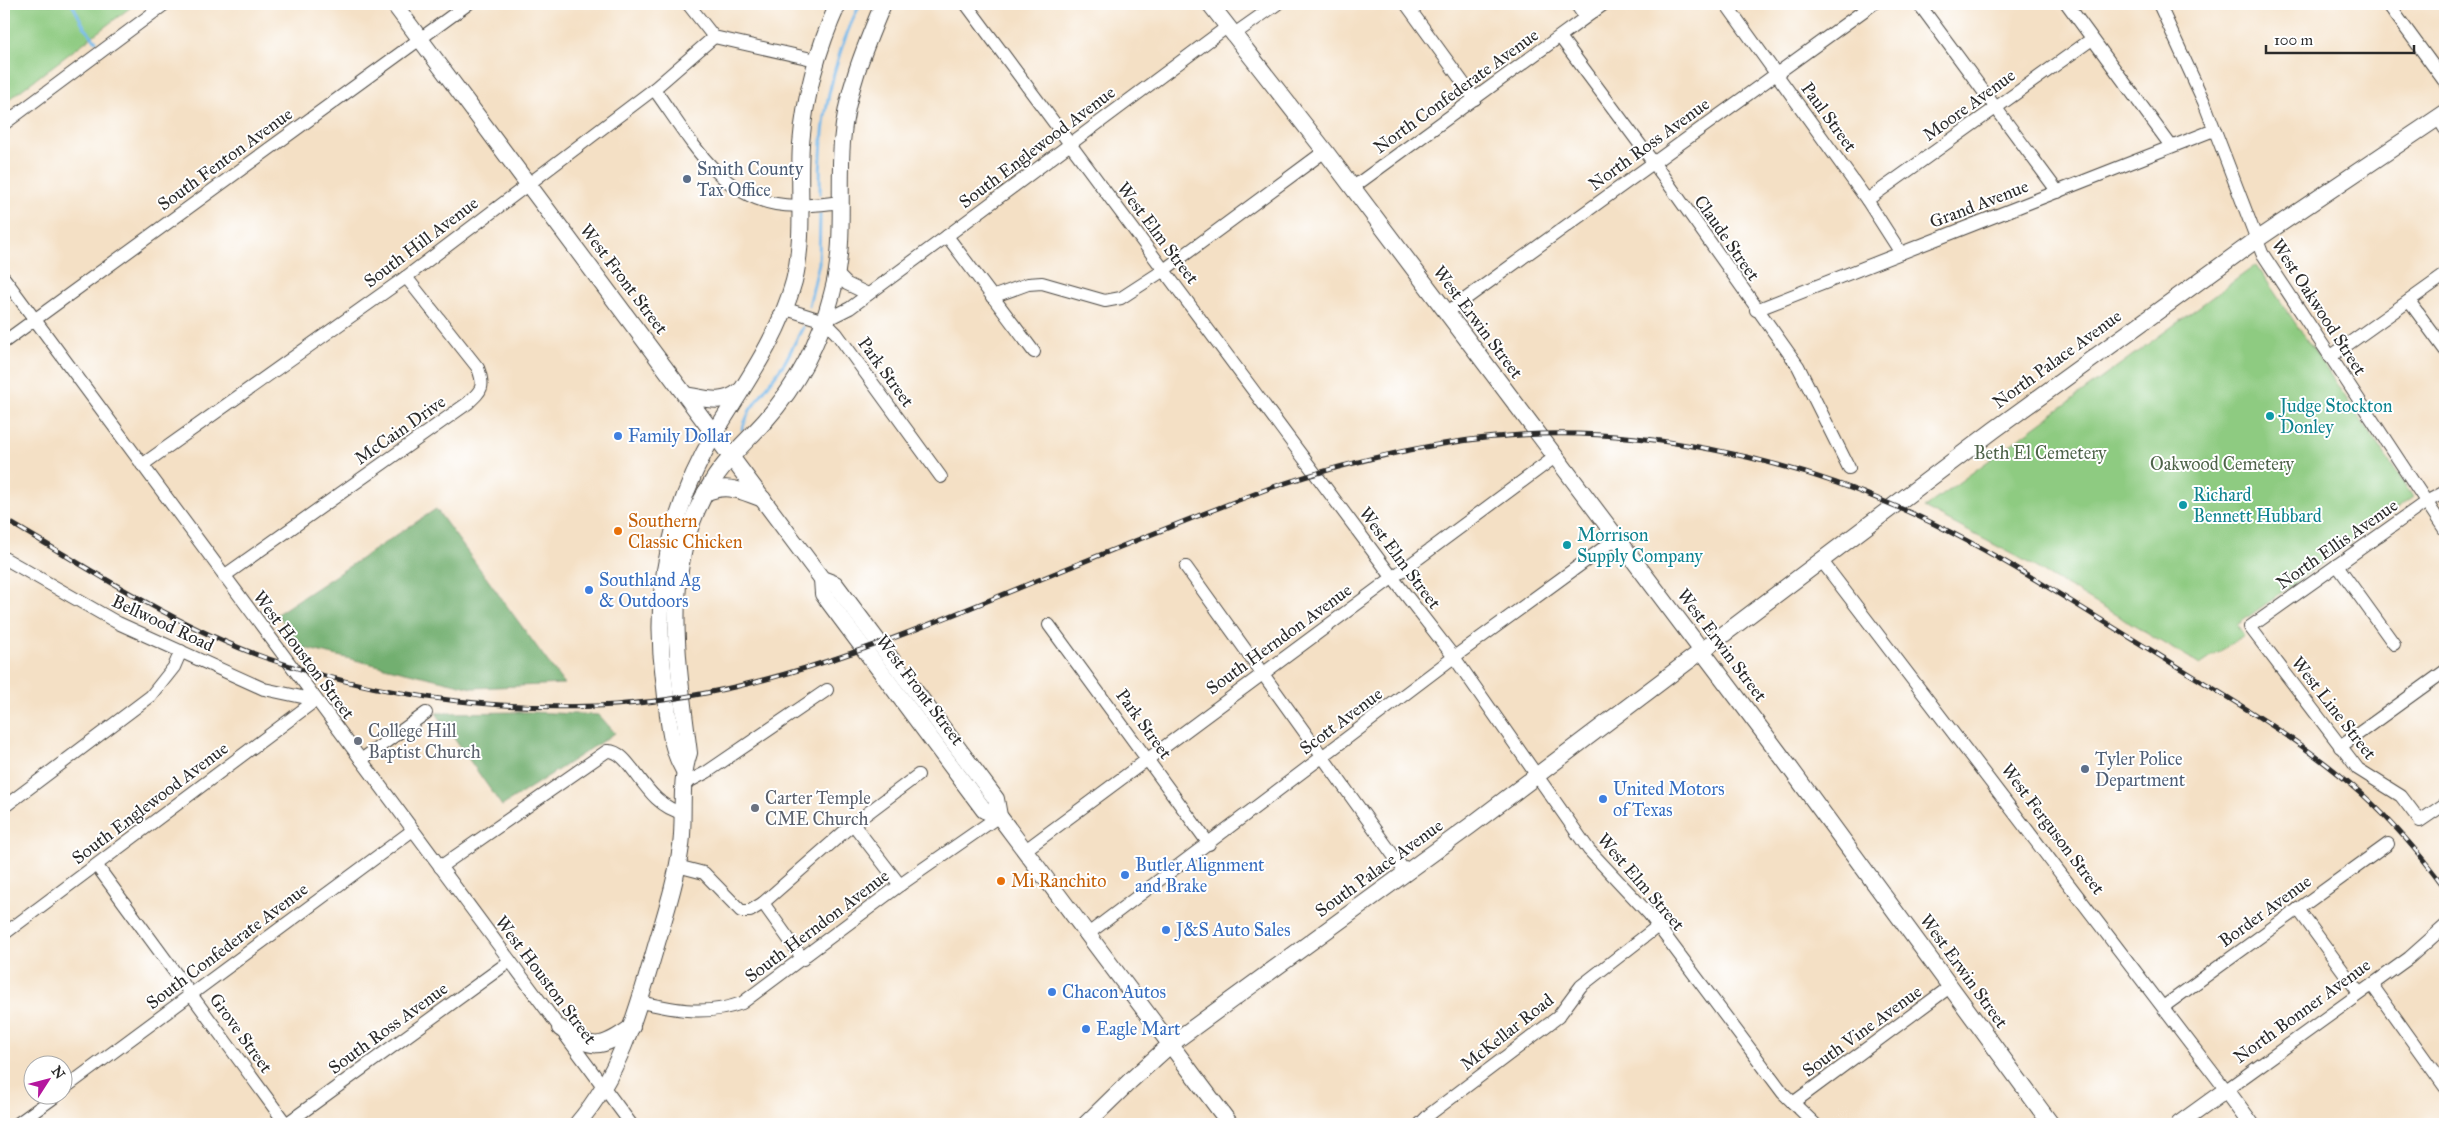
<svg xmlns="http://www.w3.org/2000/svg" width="2449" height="1128" viewBox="0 0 2449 1128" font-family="'IM FELL Great Primer',serif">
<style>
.green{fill:#8ecb81;stroke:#5c7b56}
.forest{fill:#72af6f;stroke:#4e6d4d}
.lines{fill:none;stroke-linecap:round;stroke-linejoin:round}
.stream{stroke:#75b9eb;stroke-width:3}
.minor-casing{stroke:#494642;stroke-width:14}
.major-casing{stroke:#494642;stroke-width:18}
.minor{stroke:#fff;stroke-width:12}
.major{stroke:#fff;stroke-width:16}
.rail-casing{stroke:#2b2b2b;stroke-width:5}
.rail{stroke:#fff;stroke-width:3;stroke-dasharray:9;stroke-linecap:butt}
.service-dot{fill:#5c6f8a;stroke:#fff;stroke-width:2}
.culture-dot{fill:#0f9aa8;stroke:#fff;stroke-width:2}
.shop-dot{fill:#3f7fe0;stroke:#fff;stroke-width:2}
.food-dot{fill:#e8710a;stroke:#fff;stroke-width:2}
.worship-dot{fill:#6b7280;stroke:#fff;stroke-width:2}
.labels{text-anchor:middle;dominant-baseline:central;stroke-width:4;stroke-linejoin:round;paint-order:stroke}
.street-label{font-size:18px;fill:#2b2b2b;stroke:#fff}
.service-label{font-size:18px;fill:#4e5e75;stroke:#fff;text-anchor:start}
.culture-label{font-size:18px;fill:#0d838f;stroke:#fff;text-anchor:start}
.shop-label{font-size:18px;fill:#366cbe;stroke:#fff;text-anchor:start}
.park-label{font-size:18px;fill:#4e6349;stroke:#fff}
.food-label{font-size:18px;fill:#c56008;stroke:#fff;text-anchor:start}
.worship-label{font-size:18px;fill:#5b616d;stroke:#fff;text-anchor:start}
</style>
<rect width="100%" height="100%" fill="#fff"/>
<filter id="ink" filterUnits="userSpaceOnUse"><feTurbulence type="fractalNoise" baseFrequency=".02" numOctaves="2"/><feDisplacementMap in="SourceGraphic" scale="10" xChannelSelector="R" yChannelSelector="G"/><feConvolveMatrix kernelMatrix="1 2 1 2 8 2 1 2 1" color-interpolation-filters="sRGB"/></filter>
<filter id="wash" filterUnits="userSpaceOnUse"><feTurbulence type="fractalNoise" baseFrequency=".0096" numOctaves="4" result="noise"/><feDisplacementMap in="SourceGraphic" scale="20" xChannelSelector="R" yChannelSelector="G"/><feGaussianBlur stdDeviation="1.12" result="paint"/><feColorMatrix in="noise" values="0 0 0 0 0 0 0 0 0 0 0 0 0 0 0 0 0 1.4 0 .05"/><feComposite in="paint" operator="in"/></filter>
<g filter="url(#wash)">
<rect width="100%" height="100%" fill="#f4e0c5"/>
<g class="green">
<polygon points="4,4 135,4 4,103"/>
<polygon points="2256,265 2413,497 2237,625 2244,635 2200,665 2020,558 1924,508"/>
</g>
<g class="forest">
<polygon points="436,509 564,684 473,688 304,648 277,614"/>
<polygon points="529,712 599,715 615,733 502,806 436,713"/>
</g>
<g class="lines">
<g class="stream">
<polyline points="72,4 85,28 96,41"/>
<path d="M820 194C819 129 831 62 860 4"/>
<polyline points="809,306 819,263 820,215"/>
<polyline points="742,429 750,410 785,362 803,327"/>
</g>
</g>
</g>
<g filter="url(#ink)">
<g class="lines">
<g class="minor-casing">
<g id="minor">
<polyline points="688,4 714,37 816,60"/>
<polyline points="966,4 1392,577 1454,657 1589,850 1649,914 1783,1093 1815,1124"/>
<polyline points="1406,4 1475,99"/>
<polyline points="1576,4 1585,17"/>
<polyline points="1726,4 1867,200 1901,253"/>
<polyline points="1919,4 2058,192"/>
<polyline points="2067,4 2171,146"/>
<polyline points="2159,4 2204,102 2262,253 2445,530"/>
<polyline points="2388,4 2445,82"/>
<polyline points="1233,35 1277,4"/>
<polyline points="1560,37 1653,162 1798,366 1849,468"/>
<path d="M654 89C687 134 717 194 776 204 797 208 821 204 842 202"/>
<polyline points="2438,118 2445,129"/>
<polyline points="4,124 165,4"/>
<polyline points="1352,188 1604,4"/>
<polyline points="1867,200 2092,39"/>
<polyline points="947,236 1034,352"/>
<polyline points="837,274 847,284 868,294"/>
<polyline points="4,278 631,1124"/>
<polyline points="992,297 1028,284 1042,283 1105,301 1121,298 1164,270 1325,151"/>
<polyline points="2409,301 2445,350"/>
<polyline points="786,309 824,321 837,334 941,477"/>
<polyline points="1756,310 2214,130"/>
<polyline points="1446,313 1873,4"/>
<polyline points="824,321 850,308 947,236 1227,27"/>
<polyline points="4,342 468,4"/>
<polyline points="2330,357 2445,275"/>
<polyline points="142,465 406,277 654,89 714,37"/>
<polyline points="2445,492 2426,502 2250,627 2358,769 2401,796 2420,821 2445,804"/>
<polyline points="4,558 118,623 264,689 316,700"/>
<polyline points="1821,560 2226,1090 2409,958 2445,926"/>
<polyline points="2337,565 2394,644"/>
<polyline points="1186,567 1406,873"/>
<path d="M224 576 468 403C482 390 485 387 478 368L406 277"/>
<polyline points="1049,625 1209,844"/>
<polyline points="2340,747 2445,671"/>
<polyline points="361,760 426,713"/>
<polyline points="684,784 707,772 827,690"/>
<polyline points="4,807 151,696 174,667 181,651"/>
<polyline points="853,824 900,885"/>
<polyline points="1024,851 1555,457"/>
<polyline points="97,866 286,1124"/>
<polyline points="677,866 704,873 741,911 750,911 763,903 803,959"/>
<path d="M440 867 607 751C632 749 643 805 683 813"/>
<polyline points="763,903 853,824 918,775"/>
<polyline points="2298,909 2359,993"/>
<polyline points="4,934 316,700"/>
<polyline points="1088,934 1454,657 1617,538"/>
<polyline points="2372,985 2445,1087"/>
<path d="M640 1002C676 1010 706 1016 742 1003L900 885 999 816"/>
<polyline points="2163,1007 2388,844"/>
<polyline points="62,1090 413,830"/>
<polyline points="1793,1103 1951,986"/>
<polyline points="17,1124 56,1096"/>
<polyline points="286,1124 510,961"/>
<polyline points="1420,1124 1430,1114 1558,1017 1581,986 1658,926"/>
</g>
</g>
<g class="major-casing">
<g id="major">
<polyline points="394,4 822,579 835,584 996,799 999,816 1230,1124"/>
<polyline points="1210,4 1325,151 1782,757 2051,1124"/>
<path d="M686 395C707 399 723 405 740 391"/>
<path d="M705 493C729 483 740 491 763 499"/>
<polyline points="822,579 823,594 984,810 999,816"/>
<path d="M683 769C668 743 668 709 664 679 652 592 671 507 716 431 746 382 779 337 794 281 805 236 798 190 801 144 805 95 818 48 838 4"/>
<path d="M560 1028C592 1050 600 1050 632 1027"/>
<path d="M577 1124C620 1074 636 1015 654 953 664 918 676 883 681 846 685 816 679 782 689 753 678 663 659 564 712 482 726 459 747 441 765 421 797 385 820 341 832 294 846 244 838 193 842 142 846 92 864 49 883 4"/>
<polyline points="1086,1124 1129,1082 1171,1044 1470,826 1994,430 2256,240 2445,113"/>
<polyline points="2179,1124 2226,1090 2251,1124"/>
</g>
</g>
<use href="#minor" class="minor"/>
<use href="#major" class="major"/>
<g class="rail-casing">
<path id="rail" d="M4 519C85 566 177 627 266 658 403 705 563 721 706 693 815 672 917 630 1019 588 1102 554 1186 520 1270 488 1351 461 1435 440 1521 435 1641 427 1786 458 1895 506 1984 544 2066 599 2149 649 2221 694 2299 737 2362 794 2393 822 2420 854 2445 888"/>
</g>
<use href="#rail" class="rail"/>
</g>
</g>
<g class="service-dot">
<circle cx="687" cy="179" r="5"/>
<circle cx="2085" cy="769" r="5"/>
</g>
<g class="culture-dot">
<circle cx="2270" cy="416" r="5"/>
<circle cx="2183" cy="505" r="5"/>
<circle cx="1567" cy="545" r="5"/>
</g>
<g class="shop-dot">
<circle cx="618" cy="436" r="5"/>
<circle cx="589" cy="590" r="5"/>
<circle cx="1603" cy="799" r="5"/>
<circle cx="1125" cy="875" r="5"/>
<circle cx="1166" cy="930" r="5"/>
<circle cx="1052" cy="992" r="5"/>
<circle cx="1086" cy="1029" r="5"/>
</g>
<g class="food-dot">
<circle cx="618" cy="531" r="5"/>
<circle cx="1001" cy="881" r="5"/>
</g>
<g class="worship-dot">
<circle cx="358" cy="741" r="5"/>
<circle cx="755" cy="808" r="5"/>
</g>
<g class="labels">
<g class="street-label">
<text transform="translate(1456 91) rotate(-36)">North Confederate Avenue</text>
<text transform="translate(1969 105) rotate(-36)">Moore Avenue</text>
<text transform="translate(1829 117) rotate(54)">Paul Street</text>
<text transform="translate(1649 144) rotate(-36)">North Ross Avenue</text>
<text transform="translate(1037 147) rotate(-37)">South Englewood Avenue</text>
<text transform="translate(225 159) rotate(-36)">South Fenton Avenue</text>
<text transform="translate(1979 204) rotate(-21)">Grand Avenue</text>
<text transform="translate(1158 233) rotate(53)">West Elm Street</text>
<text transform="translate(1727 238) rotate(55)">Claude Street</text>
<text transform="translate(421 242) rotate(-37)">South Hill Avenue</text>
<text transform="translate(624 279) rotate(53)">West Front Street</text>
<text transform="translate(2319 307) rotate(57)">West Oakwood Street</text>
<text transform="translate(1478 322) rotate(53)">West Erwin Street</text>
<text transform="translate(2057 359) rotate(-36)">North Palace Avenue</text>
<text transform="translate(886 372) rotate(54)">Park Street</text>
<text transform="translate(400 430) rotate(-35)">McCain Drive</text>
<text transform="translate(2337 544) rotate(-35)">North Ellis Avenue</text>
<text transform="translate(1400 558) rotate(53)">West Elm Street</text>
<text transform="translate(163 623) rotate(25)">Bellwood Road</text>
<text transform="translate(1279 639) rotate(-36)">South Herndon Avenue</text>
<text transform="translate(1722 645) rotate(53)">West Erwin Street</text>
<text transform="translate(304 655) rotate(53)">West Houston Street</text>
<text transform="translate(920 690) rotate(53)">West Front Street</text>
<text transform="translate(2334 708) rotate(52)">West Line Street</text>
<text transform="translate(1341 721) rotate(-37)">Scott Avenue</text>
<text transform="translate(1144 724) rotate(54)">Park Street</text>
<text transform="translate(150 803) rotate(-37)">South Englewood Avenue</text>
<text transform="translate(2053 829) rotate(53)">West Ferguson Street</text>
<text transform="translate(1379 868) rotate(-36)">South Palace Avenue</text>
<text transform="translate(1641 882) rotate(49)">West Elm Street</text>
<text transform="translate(2265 911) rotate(-36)">Border Avenue</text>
<text transform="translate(817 926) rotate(-37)">South Herndon Avenue</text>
<text transform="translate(227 946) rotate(-37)">South Confederate Avenue</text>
<text transform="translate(1964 971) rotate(54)">West Erwin Street</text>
<text transform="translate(546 980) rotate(53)">West Houston Street</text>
<text transform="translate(2302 1011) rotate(-36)">North Bonner Avenue</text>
<text transform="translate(388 1028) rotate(-36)">South Ross Avenue</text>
<text transform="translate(1862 1031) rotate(-36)">South Vine Avenue</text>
<text transform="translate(1507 1032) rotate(-38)">McKellar Road</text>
<text transform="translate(241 1033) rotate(54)">Grove Street</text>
</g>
<g class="service-label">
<text x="697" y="169">Smith County<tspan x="697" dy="21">Tax Office</tspan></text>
<text x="2095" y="759">Tyler Police<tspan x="2095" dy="21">Department</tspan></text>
</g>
<g class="culture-label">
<text x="2280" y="406">Judge Stockton<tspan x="2280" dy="21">Donley</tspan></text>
<text x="2193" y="495">Richard<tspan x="2193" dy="21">Bennett Hubbard</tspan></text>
<text x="1577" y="535">Morrison<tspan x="1577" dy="21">Supply Company</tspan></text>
</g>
<g class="shop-label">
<text x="628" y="436">Family Dollar</text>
<text x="599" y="580">Southland Ag<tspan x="599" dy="21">&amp; Outdoors</tspan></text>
<text x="1613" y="789">United Motors<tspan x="1613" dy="21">of Texas</tspan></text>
<text x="1135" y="865">Butler Alignment<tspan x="1135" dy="21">and Brake</tspan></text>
<text x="1176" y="930">J&amp;S Auto Sales</text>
<text x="1062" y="992">Chacon Autos</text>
<text x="1096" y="1029">Eagle Mart</text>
</g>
<g class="park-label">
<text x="2040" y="453">Beth El Cemetery</text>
<text x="2222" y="464">Oakwood Cemetery</text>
</g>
<g class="food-label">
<text x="628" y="521">Southern<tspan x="628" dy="21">Classic Chicken</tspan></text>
<text x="1011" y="881">Mi Ranchito</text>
</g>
<g class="worship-label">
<text x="368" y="731">College Hill<tspan x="368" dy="21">Baptist Church</tspan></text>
<text x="765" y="798">Carter Temple<tspan x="765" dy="21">CME Church</tspan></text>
</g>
</g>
<rect width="2449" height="1128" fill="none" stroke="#fff" stroke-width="20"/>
<g transform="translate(48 1080) rotate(54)"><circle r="24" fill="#ffffff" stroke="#aaaaaa"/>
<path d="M0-4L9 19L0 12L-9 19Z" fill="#b5179e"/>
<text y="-8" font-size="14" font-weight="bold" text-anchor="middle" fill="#2b2b2b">N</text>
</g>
<path d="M2266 45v8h148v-8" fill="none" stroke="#2b2b2b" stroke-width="2.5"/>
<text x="2274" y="45" font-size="15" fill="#2b2b2b" stroke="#ffffff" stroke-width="4" paint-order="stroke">100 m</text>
</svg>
